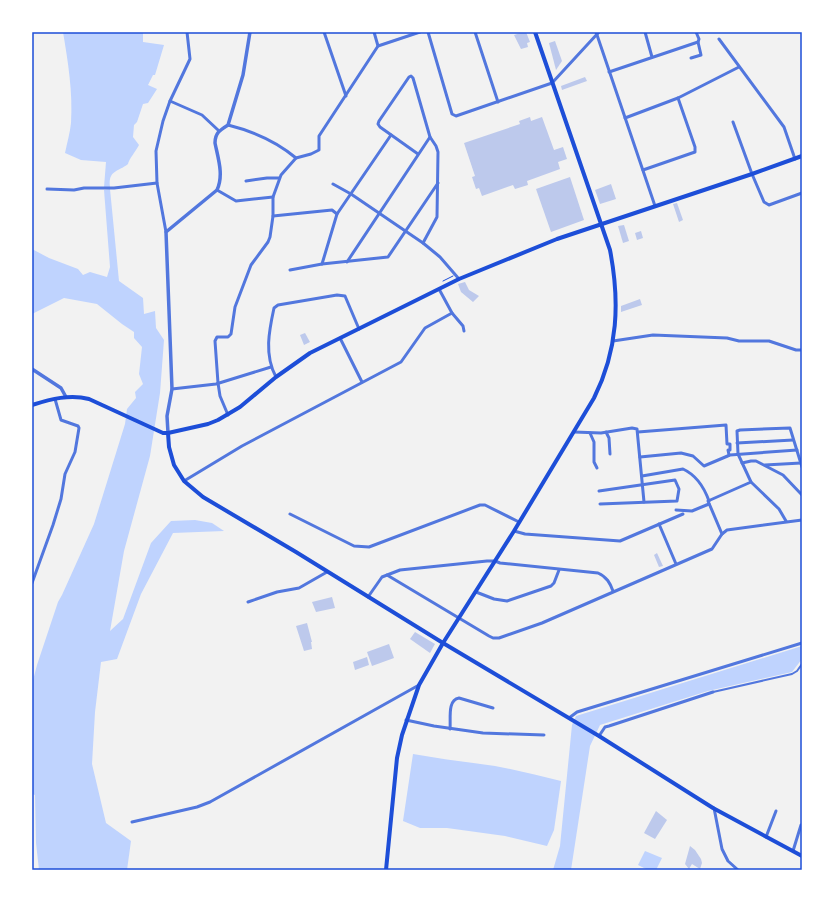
<svg xmlns="http://www.w3.org/2000/svg" width="834" height="902" viewBox="0 0 834 902" font-family="Lato,sans-serif">
<style>
.water{fill:#bfd3fe}
.building{fill:#bdc9ec}
.lines{fill:none;stroke-linecap:round;stroke-linejoin:round}
.path{stroke:#1d4ed8;stroke-width:1}
.pedestrian{stroke:#5277de;stroke-width:2}
.minor{stroke:#5277de;stroke-width:3}
.tertiary{stroke:#5277de;stroke-width:3.5}
.secondary{stroke:#1d4ed8;stroke-width:4}
.neatline{fill:none;stroke:#1d4ed8;stroke-width:1.5}
</style>
<rect width="100%" height="100%" fill="#f2f2f2"/>
<g class="water">
<path d="M63 32H143V42L164 45 155 75H153L148 85 157 89 148 103 143 104 137 122 134 125 133 137 139 145C136 151 129 159 128 164 118 172 108 170 110 187H104L106 162 81 160 65 153C67 143 70 133 71 123 73 92 68 62 63 32Z"/>
<polygon points="110,189 119,281 143,298 144,314 155,311 156,328 164,340 160,393 150,456 124,551 110,631 123,619 151,543 171,521 195,520 212,523 224,531 173,533 141,594 117,659 101,662 95,712 92,764 106,823 131,841 127,870 39,870 36,843 35,795 32,794 32,684 37,665 58,602 62,595 94,524 125,424 127,409 136,398 135,392 143,384 139,374 142,347 134,338 134,332 122,324 97,304 64,298 32,314 32,249 49,258 78,269 83,275 90,272 107,277 110,267 104,190"/>
<polygon points="802,646 802,659 792,672 708,691 600,725 590,746 571,870 553,870 560,846 572,725 576,716"/>
<path d="M413 754C440 759 468 762 495 766 517 770 539 776 561 781L554 830 547 846 505 836 447 828H420L403 821Z"/>
<polygon points="645,851 662,858 656,870 648,870 638,865"/>
</g>
<g class="building">
<polygon points="524,32 526,32 530,42 527,43 528,47 521,49 514,35"/>
<polygon points="555,41 562,61 556,70 549,43"/>
<polygon points="585,77 587,81 562,90 561,86"/>
<polygon points="530,117 531,121 542,117 554,150 563,147 567,159 558,162 560,169 527,181 528,185 515,189 513,185 482,196 479,188 476,189 472,177 475,176 464,143 520,124 519,121"/>
<polygon points="570,177 584,220 551,232 536,189"/>
<polygon points="611,184 616,199 600,204 595,190"/>
<polygon points="677,203 683,220 679,222 673,204"/>
<polygon points="624,225 629,241 623,243 618,226"/>
<polygon points="641,231 643,238 637,240 635,233"/>
<polygon points="465,282 469,290 479,296 473,302 461,292 458,284"/>
<polygon points="640,299 642,305 621,312 621,306"/>
<polygon points="305,333 310,342 304,345 300,335"/>
<polygon points="657,553 663,566 659,567 654,555"/>
<polygon points="332,597 335,608 316,612 312,602"/>
<polygon points="307,623 312,642 311,642 312,649 304,651 296,626"/>
<polygon points="415,632 435,644 430,653 410,639"/>
<polygon points="389,644 394,658 372,666 367,652"/>
<polygon points="367,657 369,665 355,670 353,662"/>
<polygon points="656,811 667,820 655,839 644,833"/>
<polygon points="690,846 695,850 701,859 702,863 700,869 692,864 689,869 685,864"/>
</g>
<g class="lines">
<polyline class="path" points="443,281 453,276"/>
<polyline class="pedestrian" points="713,692 792,674 797,671 802,664"/>
<g class="minor">
<polyline points="324,32 346,96"/>
<polyline points="374,32 378,46"/>
<polyline points="428,32 452,114 456,116 552,83 599,32"/>
<polyline points="475,32 498,102"/>
<polyline points="596,32 655,206"/>
<polyline points="645,32 652,57"/>
<polyline points="719,39 784,127 795,159"/>
<polyline points="691,58 701,55 698,42"/>
<polyline points="609,72 698,42 699,39 696,32"/>
<polyline points="170,101 202,115 218,130"/>
<polyline points="625,118 678,98 739,67"/>
<polyline points="733,122 752,174 764,202 769,205 802,193"/>
<path d="M228 125C252 131 277 142 296 158"/>
<polyline points="418,154 380,127 378,124 379,121 409,77 411,76 413,78 430,137 436,146 438,152 437,217 423,243"/>
<polyline points="643,170 695,152 695,147 678,98"/>
<polyline points="246,181 267,178 279,178"/>
<polyline points="333,184 351,194 423,243 440,257 459,279"/>
<polyline points="47,189 74,190 84,188 114,188 157,183"/>
<polyline points="217,190 236,201 273,197"/>
<polyline points="273,216 332,210 337,214"/>
<polyline points="166,232 157,183 156,151 163,121 170,101 190,59 187,32"/>
<polyline points="347,262 430,137"/>
<polyline points="322,264 337,214 391,135"/>
<polyline points="290,270 322,264 388,257 438,183"/>
<polyline points="439,289 452,313 463,326 464,331"/>
<polyline points="340,338 362,382"/>
<polyline points="613,341 653,335 727,338 739,341 769,341 796,350 802,350"/>
<path d="M276 377C264 355 269 331 274 308L278 305 337 295 345 296 359 329"/>
<polyline points="172,389 216,384 271,367"/>
<polyline points="228,415 220,396 218,383 215,341 217,337 228,337 231,334 235,307 251,265 268,242 270,237 273,216 273,197 281,175 296,158 311,154 319,150 319,136 378,46 420,32"/>
<polyline points="574,432 601,433 632,428 637,429 644,502"/>
<polyline points="606,432 609,438 610,454"/>
<polyline points="638,432 726,425 727,444 730,444 730,450 728,450 729,455"/>
<polyline points="590,433 594,442 594,462 597,468"/>
<polyline points="737,443 793,440"/>
<polyline points="640,457 681,453 693,456 704,466 730,455 797,450"/>
<polyline points="742,463 751,461 756,461 783,475 802,495"/>
<polyline points="765,465 801,463"/>
<path d="M642 476 683 469C696 475 704 487 709 501"/>
<polyline points="184,481 242,446 401,362 425,328 452,313"/>
<polyline points="599,491 675,480 679,489 677,501 600,504"/>
<polyline points="676,510 692,511 709,504"/>
<polyline points="290,514 354,546 369,547 480,505 485,505 519,522"/>
<polyline points="786,521 779,509 751,482 738,454 737,431 740,430 790,428 802,467"/>
<polyline points="659,524 676,564"/>
<polyline points="514,531 525,534 620,541 683,514"/>
<polyline points="722,534 708,501 751,482"/>
<polyline points="387,575 489,636 493,638 499,638 542,623 712,549 722,534 727,530 802,520"/>
<polyline points="32,583 53,525 61,499 65,474 75,452 79,428 78,426 61,420 55,399"/>
<polyline points="476,592 494,599 507,601 551,586 554,583 559,570"/>
<path d="M368 597 382 577 400 570 487 561H495L500 563 598 573C607 577 610 583 613 591"/>
<polyline points="248,602 277,592 299,588 327,572"/>
<polyline points="569,718 577,712 802,643"/>
<polyline points="406,720 434,726 483,733 544,735"/>
<path d="M450 729C451 719 447 700 459 698L493 708"/>
<polyline points="599,736 605,727 609,726 713,692"/>
<polyline points="714,808 722,849 728,861 738,870"/>
<polyline points="132,822 197,807 210,802 419,685"/>
<polyline points="766,837 776,811"/>
<polyline points="793,851 801,825"/>
</g>
<g class="tertiary">
<polyline points="32,369 61,388 66,397"/>
<path d="M168 433 167 416 172 389 166 232 217 190C224 175 218 158 215 143 215 133 220 130 228 125L243 75 250 32"/>
</g>
<g class="secondary">
<path d="M32 405C51 399 70 394 89 399L163 433H168L208 424 218 420 240 407 276 377 310 353 459 279 557 239 752 174 802 156"/>
<polyline points="168,433 169,447 174,465 184,481 203,497 296,552 443,643 599,736 713,808 802,856"/>
<path d="M386 870 397 758 402 735 419 685 443 643 514 531 594 398C618 350 620 302 610 250L535 32"/>
</g>
</g>
<rect width="834" height="902" fill="none" stroke="#ffffff" stroke-width="66"/>
<rect x="33" y="33" width="768" height="836" class="neatline"/>
</svg>
